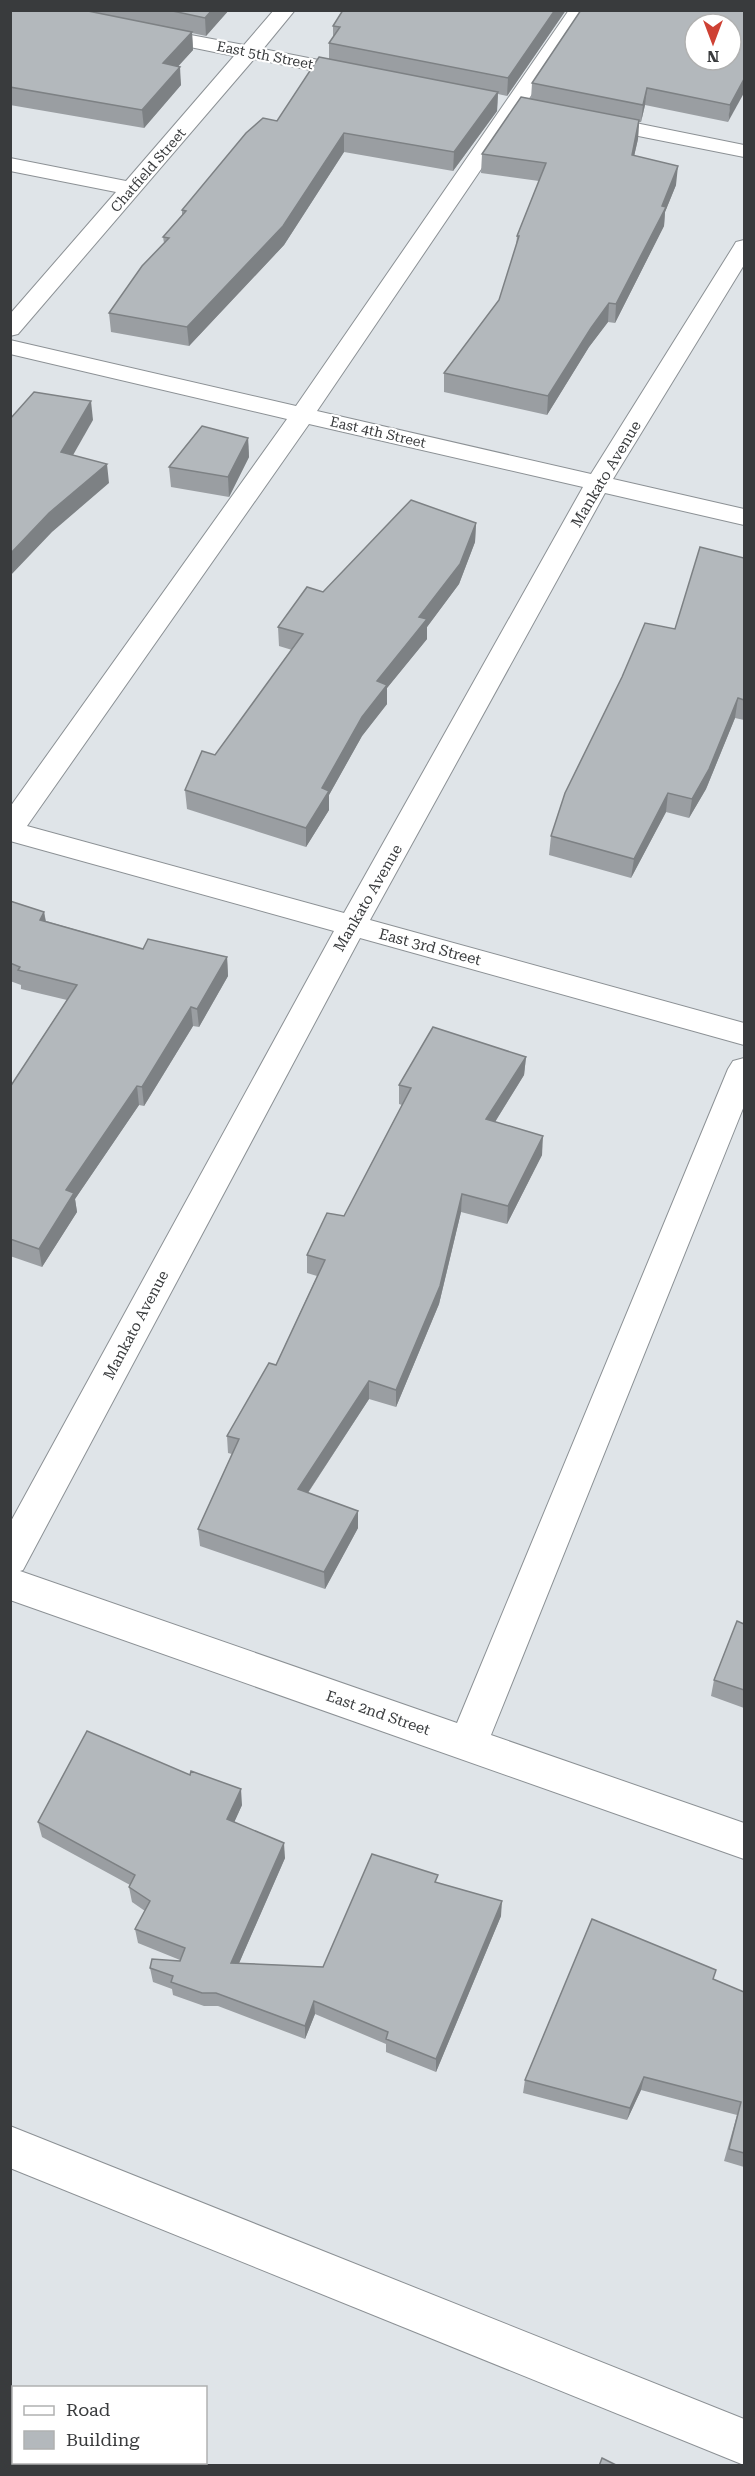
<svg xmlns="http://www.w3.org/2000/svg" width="755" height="2476" viewBox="0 0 755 2476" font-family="'Roboto Serif',serif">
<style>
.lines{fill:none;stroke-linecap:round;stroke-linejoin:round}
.minor-casing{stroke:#8c9195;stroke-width:2}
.minor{fill:#fff;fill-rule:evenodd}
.wall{fill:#9a9ea2}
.shaded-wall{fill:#7d8184}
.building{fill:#b3b8bc;stroke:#7d8184;stroke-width:1.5;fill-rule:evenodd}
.labels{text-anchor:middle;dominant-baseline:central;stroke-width:4.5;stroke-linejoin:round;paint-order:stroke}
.far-street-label{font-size:14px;fill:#393b3d;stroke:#fff}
.street-label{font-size:15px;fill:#393b3d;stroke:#fff}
</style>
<rect width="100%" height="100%" fill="#dfe4e8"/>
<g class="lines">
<g class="minor-casing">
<g id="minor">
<polygon points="274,10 295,10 263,49 364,69 367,73 364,77 357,79 254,59 18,334 10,336 10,314 116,192 10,171 10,158 126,181 234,56 141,37 138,33 141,29 148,27 244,45"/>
<path d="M569 10H589L317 411 591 474 733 247 736 242 744 240V265L613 479 744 509V525L605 493 370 920 744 1023V1045L360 938 23 1570 20 1571 457 1723 728 1069 733 1061 744 1058V1106L491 1735 744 1823V1859L10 1600V1523L334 931 10 841V807L287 419 10 354V340L296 406ZM309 424 583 487 344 913 27 826Z"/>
<polygon points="596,115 744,145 744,157 588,126 585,121 588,116"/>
<polygon points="10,2126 744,2419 744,2465 10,2168"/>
</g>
</g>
<use href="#minor" class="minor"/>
</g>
<g class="wall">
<polygon points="10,10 229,10 206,36 192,33 193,50 178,66 181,85 144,128 10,105"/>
<polygon points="343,10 566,10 507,96 498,94 497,111 453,171 344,152 284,245 189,346 111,332 109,313 164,243 163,237 182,215 182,210 277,121 329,59 329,43 333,37 333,26"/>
<polygon points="744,10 728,122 645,105 641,122 639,122 638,139 634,156 676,185 665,212 664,226 615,323 608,322 589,347 547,415 444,392 444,373 499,300 516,247 517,236 539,181 481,173 482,154 531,99 532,83"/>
<polygon points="248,438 249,457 229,497 171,487 169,467"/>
<polygon points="476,523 475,542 459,584 427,627 427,639 387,688 387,704 362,736 329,795 329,810 306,847 187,809 185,790 215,755 292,650 279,646 278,627"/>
<polygon points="744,558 744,720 735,718 706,789 689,818 666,812 631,878 549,855 551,836 675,629"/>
<polygon points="10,901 44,912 46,921 143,949 227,957 228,976 199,1027 193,1026 144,1106 139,1105 75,1199 77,1212 42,1267 10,1256 10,1087 67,1000 21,989 21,985 10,981"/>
<polygon points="526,1057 524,1075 495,1122 542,1155 507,1224 461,1212 439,1304 396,1407 369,1399 308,1493 358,1528 325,1589 200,1546 198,1529 232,1454 228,1453 227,1436 276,1365 317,1276 307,1273 307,1255 344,1216 402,1105 399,1104 399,1085"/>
<polygon points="744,1624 744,1708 711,1696 714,1680"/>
<polygon points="242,1805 234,1822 285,1858 239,1963 323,1967 438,1883 501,1916 436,2072 386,2052 386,2044 315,2014 305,2039 218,2006 204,2006 173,1995 172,1989 153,1982 150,1968 180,1961 180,1960 138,1943 135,1929 145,1911 132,1902 129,1887 130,1885 42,1837 38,1822"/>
<polygon points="713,1979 744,1992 744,2167 724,2161 737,2115 641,2090 627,2120 523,2093 525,2080"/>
</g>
<g class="shaded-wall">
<polygon points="212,10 229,10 206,36 205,18"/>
<polygon points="555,10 566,10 507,96 508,78"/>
<polygon points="192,32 193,50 164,82 163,63"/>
<polygon points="180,67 181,85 144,128 142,110"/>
<polygon points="744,79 744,93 728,122 730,105"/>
<polygon points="647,88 645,105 641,122 643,105"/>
<polygon points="498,92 497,111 453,171 454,152"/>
<polygon points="639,120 638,139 630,174 632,155"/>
<polygon points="344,133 344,152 284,245 189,346 187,327"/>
<polygon points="678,166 676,185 665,212 664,226 615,323 616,304 662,206"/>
<polygon points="609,303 608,322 589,347 547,415 548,396 591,328"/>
<polygon points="91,401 93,420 64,471 61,452"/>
<polygon points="248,438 249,457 229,497 228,477"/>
<polygon points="107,464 109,483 52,532 10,576 10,554 49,513"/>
<polygon points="476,523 475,542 459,584 427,627 427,639 387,688 387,704 362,736 329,795 329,810 306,847 306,828 322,788 377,681 419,617"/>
<polygon points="738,698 735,718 706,789 689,818 692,799"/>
<polygon points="668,793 666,812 631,878 634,859"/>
<polygon points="44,912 47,931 40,920"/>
<polygon points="227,957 228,976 199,1027 197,1009"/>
<polygon points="191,1007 193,1026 144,1106 142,1087"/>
<polygon points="526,1057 524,1075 485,1138 486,1119"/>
<polygon points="137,1086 139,1105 75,1199 77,1212 42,1267 39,1249 66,1190"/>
<polygon points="543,1136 542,1155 507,1224 508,1206"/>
<polygon points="462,1194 461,1212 439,1304 396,1407 396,1390"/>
<polygon points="369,1381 369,1399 299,1506 298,1489"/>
<polygon points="358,1511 358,1528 325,1589 324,1572"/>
<polygon points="241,1789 242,1805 229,1834 227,1819"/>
<polygon points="284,1843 285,1858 233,1977 231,1963"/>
<polygon points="502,1901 501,1916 436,2072 436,2059"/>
<polygon points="314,2001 315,2014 305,2039 305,2026"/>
<polygon points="644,2077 641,2090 627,2120 630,2108"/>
</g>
<g class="building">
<polygon points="10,10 83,10 192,32 163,63 180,67 142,110 10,87"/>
<polygon points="168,10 212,10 205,18"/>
<polygon points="343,10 555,10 508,78 329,43 340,27 333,26"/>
<path d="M581 10H744V79L730 105 647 88 643 105 532 83ZM695 24H731V60H695Z"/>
<polygon points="319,57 498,92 454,152 344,133 283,226 187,327 109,313 142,266 169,238 163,237 186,211 182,210 246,133 263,118 277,121"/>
<polygon points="521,97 639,120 632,155 678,166 662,206 666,207 616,304 609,303 591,328 548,396 444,373 499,300 519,236 517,236 546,163 482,154"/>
<polygon points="34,392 91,401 61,452 107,464 49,513 10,554 10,419"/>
<polygon points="202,426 248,438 228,477 169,467"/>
<polygon points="411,500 476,523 460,564 419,617 427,619 377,681 387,685 362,717 322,788 329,791 306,828 185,790 202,751 215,755 303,634 278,627 307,587 323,592"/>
<polygon points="700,547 744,558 744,700 738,698 709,769 692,799 668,793 634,859 551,836 565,793 622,677 645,623 675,629"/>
<polygon points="10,901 44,912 40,920 143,949 148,939 227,957 197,1009 191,1007 142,1087 137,1086 66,1190 74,1193 39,1249 10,1239 10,1087 77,985 18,970 20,967 10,963"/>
<polygon points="433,1027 526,1057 486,1119 543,1136 508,1206 462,1194 440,1286 396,1390 369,1381 298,1489 358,1511 324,1572 198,1529 239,1439 227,1436 269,1363 276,1365 325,1260 307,1255 327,1213 344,1216 411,1088 399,1085"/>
<polygon points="737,1621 744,1624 744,1690 714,1680"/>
<polygon points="87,1731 190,1775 191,1771 241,1789 227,1819 284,1843 231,1963 323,1967 372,1854 438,1875 435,1882 502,1901 436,2059 386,2039 388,2032 314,2001 305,2026 216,1993 202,1993 171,1982 173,1976 150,1968 152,1959 180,1961 185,1948 135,1929 150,1901 129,1887 135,1875 38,1822"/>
<polygon points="592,1919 716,1970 713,1979 744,1992 744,2153 729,2149 741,2102 644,2077 630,2108 525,2080"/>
<polygon points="602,2458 618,2466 599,2466"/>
</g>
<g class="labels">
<g class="far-street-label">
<text transform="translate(265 55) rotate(11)">East 5th Street</text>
<text transform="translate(148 170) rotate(-49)">Chatfield Street</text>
<text transform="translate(378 432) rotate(13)">East 4th Street</text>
</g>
<g class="street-label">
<text transform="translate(606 474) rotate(-59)">Mankato Avenue</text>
<text transform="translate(368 898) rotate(-60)">Mankato Avenue</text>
<text transform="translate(430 947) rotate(15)">East 3rd Street</text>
<text transform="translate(136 1325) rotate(-62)">Mankato Avenue</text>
<text transform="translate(378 1713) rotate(19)">East 2nd Street</text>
</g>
</g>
<rect width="755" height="2476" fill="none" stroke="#393b3d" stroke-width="24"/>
<rect x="12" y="2386" width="195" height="78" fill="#ffffff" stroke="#b0b1b1" stroke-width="1.5"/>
<rect x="24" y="2406" width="30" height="9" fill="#ffffff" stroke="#b0b1b1" stroke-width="1.5"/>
<text x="66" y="2416" font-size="18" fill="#393b3d">Road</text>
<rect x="24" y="2431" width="30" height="18" fill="#b3b8bc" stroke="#b0b1b1" stroke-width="1.5"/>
<text x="66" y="2446" font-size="18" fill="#393b3d">Building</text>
<g transform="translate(713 42) rotate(180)"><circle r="28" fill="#ffffff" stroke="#b0b1b1" stroke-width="1.5"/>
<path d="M0-4.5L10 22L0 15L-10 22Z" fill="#ce4134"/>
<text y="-9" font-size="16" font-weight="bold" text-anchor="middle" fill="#393b3d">N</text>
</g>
</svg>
